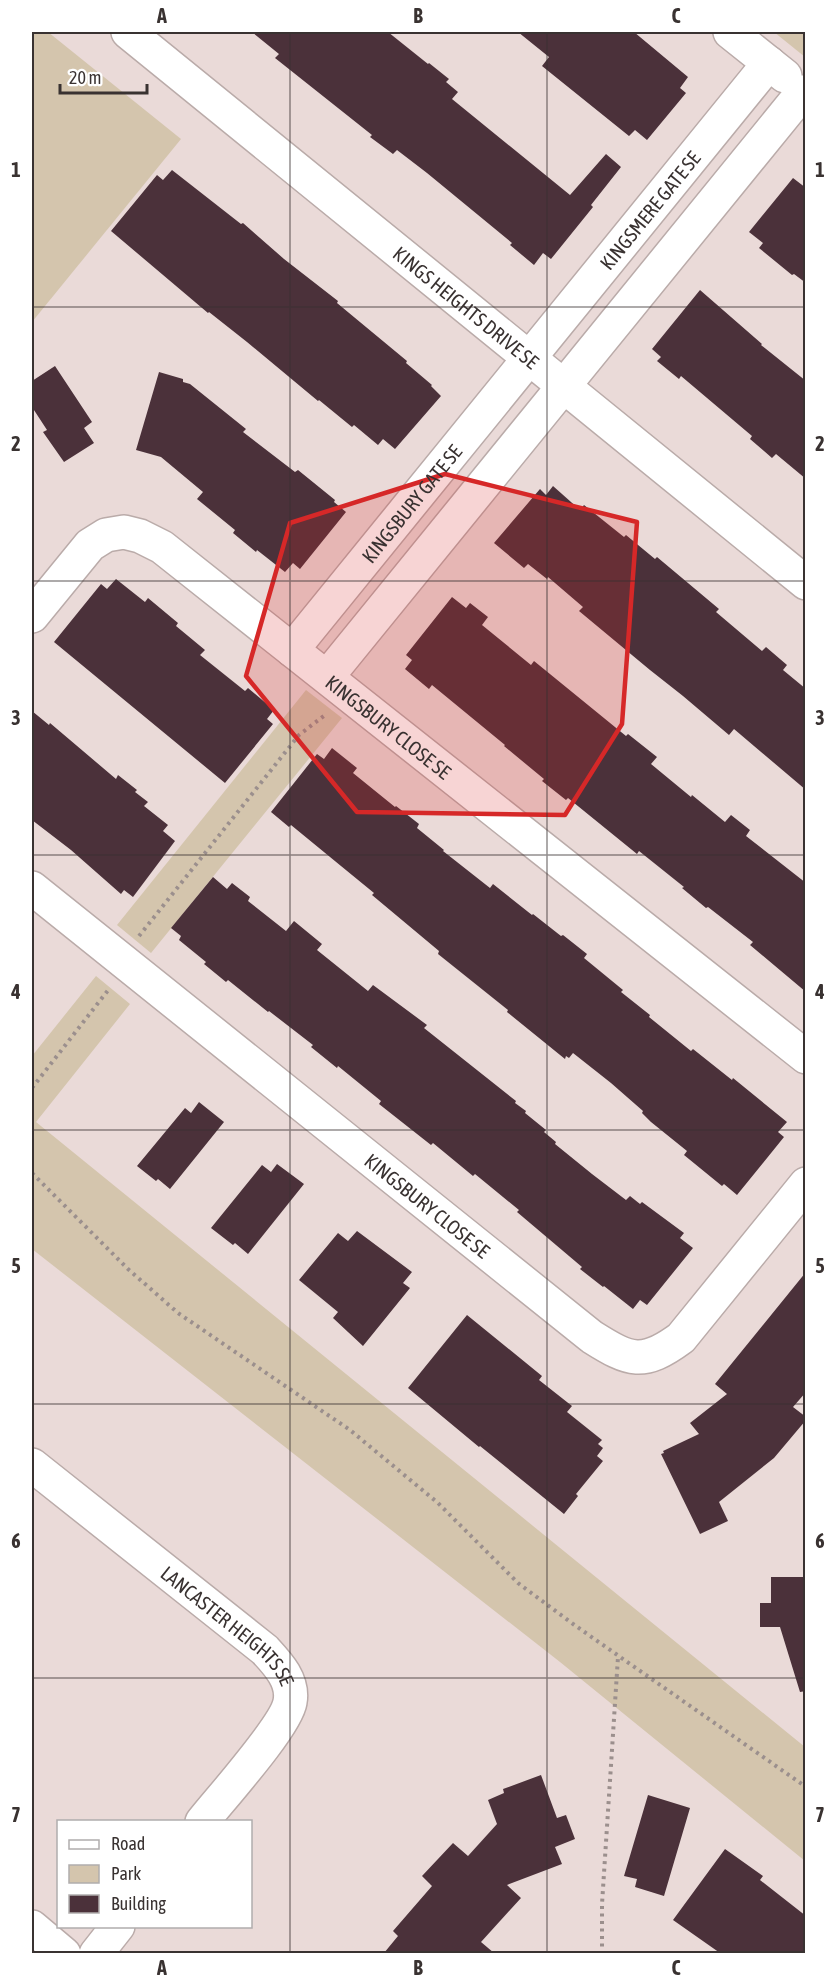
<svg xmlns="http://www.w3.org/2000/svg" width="837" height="1985" viewBox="0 0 837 1985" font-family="'Asap Condensed',sans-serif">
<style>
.green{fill:#d4c5ad}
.building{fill:#4b313a}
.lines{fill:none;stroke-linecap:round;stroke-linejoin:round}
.street-casing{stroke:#baaba9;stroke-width:36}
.path{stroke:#9b8f8d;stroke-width:4;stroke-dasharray:3 4.5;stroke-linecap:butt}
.street{stroke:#fff;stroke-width:33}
.marked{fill:#d62828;fill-opacity:0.2;stroke:#d62828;stroke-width:4.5;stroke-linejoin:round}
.grid{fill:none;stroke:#393231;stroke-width:1.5;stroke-opacity:0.55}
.labels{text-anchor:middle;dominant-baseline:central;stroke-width:6;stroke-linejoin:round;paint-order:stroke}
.street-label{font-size:20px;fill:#393231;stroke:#fff}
.neatline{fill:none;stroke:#393231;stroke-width:2}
.grid-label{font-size:20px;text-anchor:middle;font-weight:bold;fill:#393231}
</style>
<rect width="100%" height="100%" fill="#eadad8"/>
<g class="green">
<polygon points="32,32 48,32 181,139 32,322"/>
<polygon points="774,32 805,32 805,57"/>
<polygon points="306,690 342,718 151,953 117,925"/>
<polygon points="96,976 130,1004 36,1122 805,1747 805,1861 560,1662 32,1249 32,1056"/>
</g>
<g class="building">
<polygon points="252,32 388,32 428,64 429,63 449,79 446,82 458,92 452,99 570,195 606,154 621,167 591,205 593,207 551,259 543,253 534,265 510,245 512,243 427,173 397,150 393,154 370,137 372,135 275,58 279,54"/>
<polygon points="518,32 634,32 688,77 680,88 686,93 647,140 635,130 629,136 542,66 549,57"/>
<polygon points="172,170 241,224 243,223 284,259 338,301 337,303 407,361 406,363 432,385 431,386 441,396 395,449 383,439 378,445 354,425 352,427 319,400 318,401 247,342 209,312 208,313 111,231 157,175 163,180"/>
<polygon points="793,178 806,188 806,283 794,274 792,275 759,248 763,243 749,232"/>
<polygon points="700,290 762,344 761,345 806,381 806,479 776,454 772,458 750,439 752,436 681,376 679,379 657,361 661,357 652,349"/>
<polygon points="55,366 92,422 84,428 94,443 64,462 43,432 47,430 32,407 32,381"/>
<polygon points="159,372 183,379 183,382 190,384 246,429 243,432 295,472 298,470 335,500 334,502 346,512 300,569 293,563 285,572 257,550 256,552 233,533 235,530 197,499 203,492 161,457 136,450"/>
<polygon points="553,486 580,510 584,505 624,537 626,535 655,559 657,557 719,609 716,612 762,651 766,647 787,665 783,670 806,689 806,790 734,729 729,735 683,696 650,670 579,611 583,607 548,577 547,579 528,564 524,568 494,543 540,489 546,495"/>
<polygon points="116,579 145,602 148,598 178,623 176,626 205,650 200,655 245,691 248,688 274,710 267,719 273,724 225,783 54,642 101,584 107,589"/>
<polygon points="452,597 466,608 470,603 488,617 482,625 531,665 534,661 626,736 628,734 657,757 651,764 691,797 692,795 725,822 731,815 750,830 746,836 806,883 806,992 750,945 753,942 708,907 706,908 682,888 684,887 639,851 637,854 568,798 566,800 542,781 544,779 504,746 505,745 432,685 429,689 405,669 412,660 406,655"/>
<polygon points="32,711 49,725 50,723 116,779 118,775 137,790 135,792 148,802 144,806 168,825 163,831 175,841 133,897 124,890 121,894 71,850 32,820"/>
<polygon points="332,748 357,768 353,773 395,807 396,806 419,824 417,828 444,850 443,851 490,888 493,884 532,915 533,914 561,936 563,935 587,954 584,958 623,990 621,992 650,1015 649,1017 691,1051 693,1049 732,1080 733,1078 787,1122 778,1132 784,1137 737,1195 724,1184 722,1186 684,1155 687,1151 651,1122 642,1113 643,1111 611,1083 573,1053 569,1058 566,1056 565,1059 507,1012 508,1010 438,954 439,951 372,895 374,893 341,866 291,825 289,827 271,812 317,754 324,759"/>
<polygon points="213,877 227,889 232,883 250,897 248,901 286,931 294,921 322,944 317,950 368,991 373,985 427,1025 424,1028 516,1101 515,1103 526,1111 525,1113 546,1130 544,1132 556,1142 555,1144 592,1174 626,1200 630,1196 640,1204 642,1202 684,1233 680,1238 693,1248 647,1305 640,1300 633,1309 604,1286 603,1287 580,1269 582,1267 517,1212 519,1210 475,1174 473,1176 433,1143 431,1145 379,1104 381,1101 338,1066 337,1068 311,1047 313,1045 269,1011 268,1012 228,980 226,982 204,964 206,962 179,940 181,936 171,928"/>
<polygon points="199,1102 224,1122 170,1189 158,1179 156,1181 137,1166 185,1108 191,1113"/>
<polygon points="277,1164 304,1184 248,1254 235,1243 233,1245 211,1228 262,1165 271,1172"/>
<polygon points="357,1231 412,1272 403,1283 410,1288 363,1346 333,1318 338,1312 299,1280 338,1233 348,1241"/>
<polygon points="806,1272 806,1392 793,1407 806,1417 806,1420 774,1458 719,1502 728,1521 700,1534 661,1454 664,1453 663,1451 699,1434 690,1423 727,1394 715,1384"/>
<polygon points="467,1315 542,1376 539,1380 572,1406 567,1412 602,1440 598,1444 603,1448 597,1456 603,1461 576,1494 578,1496 564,1514 480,1446 479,1447 408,1388"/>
<polygon points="771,1577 806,1577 806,1691 800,1692 780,1627 760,1627 760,1603 771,1603"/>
<polygon points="541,1775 557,1818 566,1815 575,1839 555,1847 562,1864 507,1885 521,1898 481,1942 494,1953 384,1953 398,1936 393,1931 432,1886 422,1876 453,1843 468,1856 497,1824 488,1800 504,1793 503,1789"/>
<polygon points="648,1795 690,1808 664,1896 635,1887 637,1879 624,1876"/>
<polygon points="725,1849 763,1876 760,1880 806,1916 806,1953 720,1953 673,1920"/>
</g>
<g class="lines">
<g class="street-casing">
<g id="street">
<path id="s1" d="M128 32 806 583"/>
<polyline points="730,32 785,76"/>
<path id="s2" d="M32 616 90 545 106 535 124 532 140 536 162 547 806 1057"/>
<path id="s3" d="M292 650 769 63"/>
<polyline points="327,677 803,92"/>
<path id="s4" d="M32 888 592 1337C630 1361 643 1366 681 1338L806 1184"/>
<path id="s5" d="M32 1465 265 1650C278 1664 294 1681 290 1702 286 1726 221 1798 202 1822"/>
<polyline points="32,1927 64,1954"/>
<polyline points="96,1954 118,1926"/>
</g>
</g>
<g class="path">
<polyline points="139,936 299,735 325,715"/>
<polyline points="32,1088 109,989"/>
<polyline points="32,1173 128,1269 178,1313 350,1430 438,1503 518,1583 573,1624 806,1787"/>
<polyline points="602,1954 602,1904 618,1657"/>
</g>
<use href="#street" class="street"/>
</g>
<path class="marked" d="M445 474 637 522 622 724 565 815 357 812 246 676 290 523Z"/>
<path class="grid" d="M290 32V1954M547 32V1954M32 307H806M32 581H806M32 855H806M32 1130H806M32 1404H806M32 1678H806"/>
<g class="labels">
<g class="street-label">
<text stroke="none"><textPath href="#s3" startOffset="567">KINGSMERE GATE SE</textPath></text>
<text stroke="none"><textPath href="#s1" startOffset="436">KINGS HEIGHTS DRIVE SE</textPath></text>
<text stroke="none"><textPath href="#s3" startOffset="189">KINGSBURY GATE SE</textPath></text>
<text stroke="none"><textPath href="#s2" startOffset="459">KINGSBURY CLOSE SE</textPath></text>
<text stroke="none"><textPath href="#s4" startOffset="507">KINGSBURY CLOSE SE</textPath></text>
<text stroke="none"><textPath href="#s5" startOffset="254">LANCASTER HEIGHTS SE</textPath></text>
</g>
</g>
<rect width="837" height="1985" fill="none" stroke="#ffffff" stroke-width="66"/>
<rect x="57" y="1820" width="195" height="108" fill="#ffffff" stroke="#b0adad" stroke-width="1.5"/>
<rect x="69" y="1840" width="30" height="9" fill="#ffffff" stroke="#b0adad" stroke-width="1.5"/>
<text x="111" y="1850" font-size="18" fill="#393231">Road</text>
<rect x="69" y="1865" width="30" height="18" fill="#d4c5ad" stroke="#b0adad" stroke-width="1.5"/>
<text x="111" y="1880" font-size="18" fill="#393231">Park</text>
<rect x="69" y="1895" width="30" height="18" fill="#4b313a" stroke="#b0adad" stroke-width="1.5"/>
<text x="111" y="1910" font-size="18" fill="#393231">Building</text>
<path d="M60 84v9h87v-9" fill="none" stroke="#393231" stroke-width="3"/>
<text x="69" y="84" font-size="18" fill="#393231" stroke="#ffffff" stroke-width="4.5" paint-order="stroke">20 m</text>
<rect x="33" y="33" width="771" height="1919" class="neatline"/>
<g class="grid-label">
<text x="162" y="23">A</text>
<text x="418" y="23">B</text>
<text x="676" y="23">C</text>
<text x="16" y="177">1</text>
<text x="820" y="177">1</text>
<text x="16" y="451">2</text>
<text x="820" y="451">2</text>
<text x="16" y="725">3</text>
<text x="820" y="725">3</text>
<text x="16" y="999">4</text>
<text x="820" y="999">4</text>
<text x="16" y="1273">5</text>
<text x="820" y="1273">5</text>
<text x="16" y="1548">6</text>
<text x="820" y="1548">6</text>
<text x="16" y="1822">7</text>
<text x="820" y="1822">7</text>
<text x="162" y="1975">A</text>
<text x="418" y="1975">B</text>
<text x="676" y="1975">C</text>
</g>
</svg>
